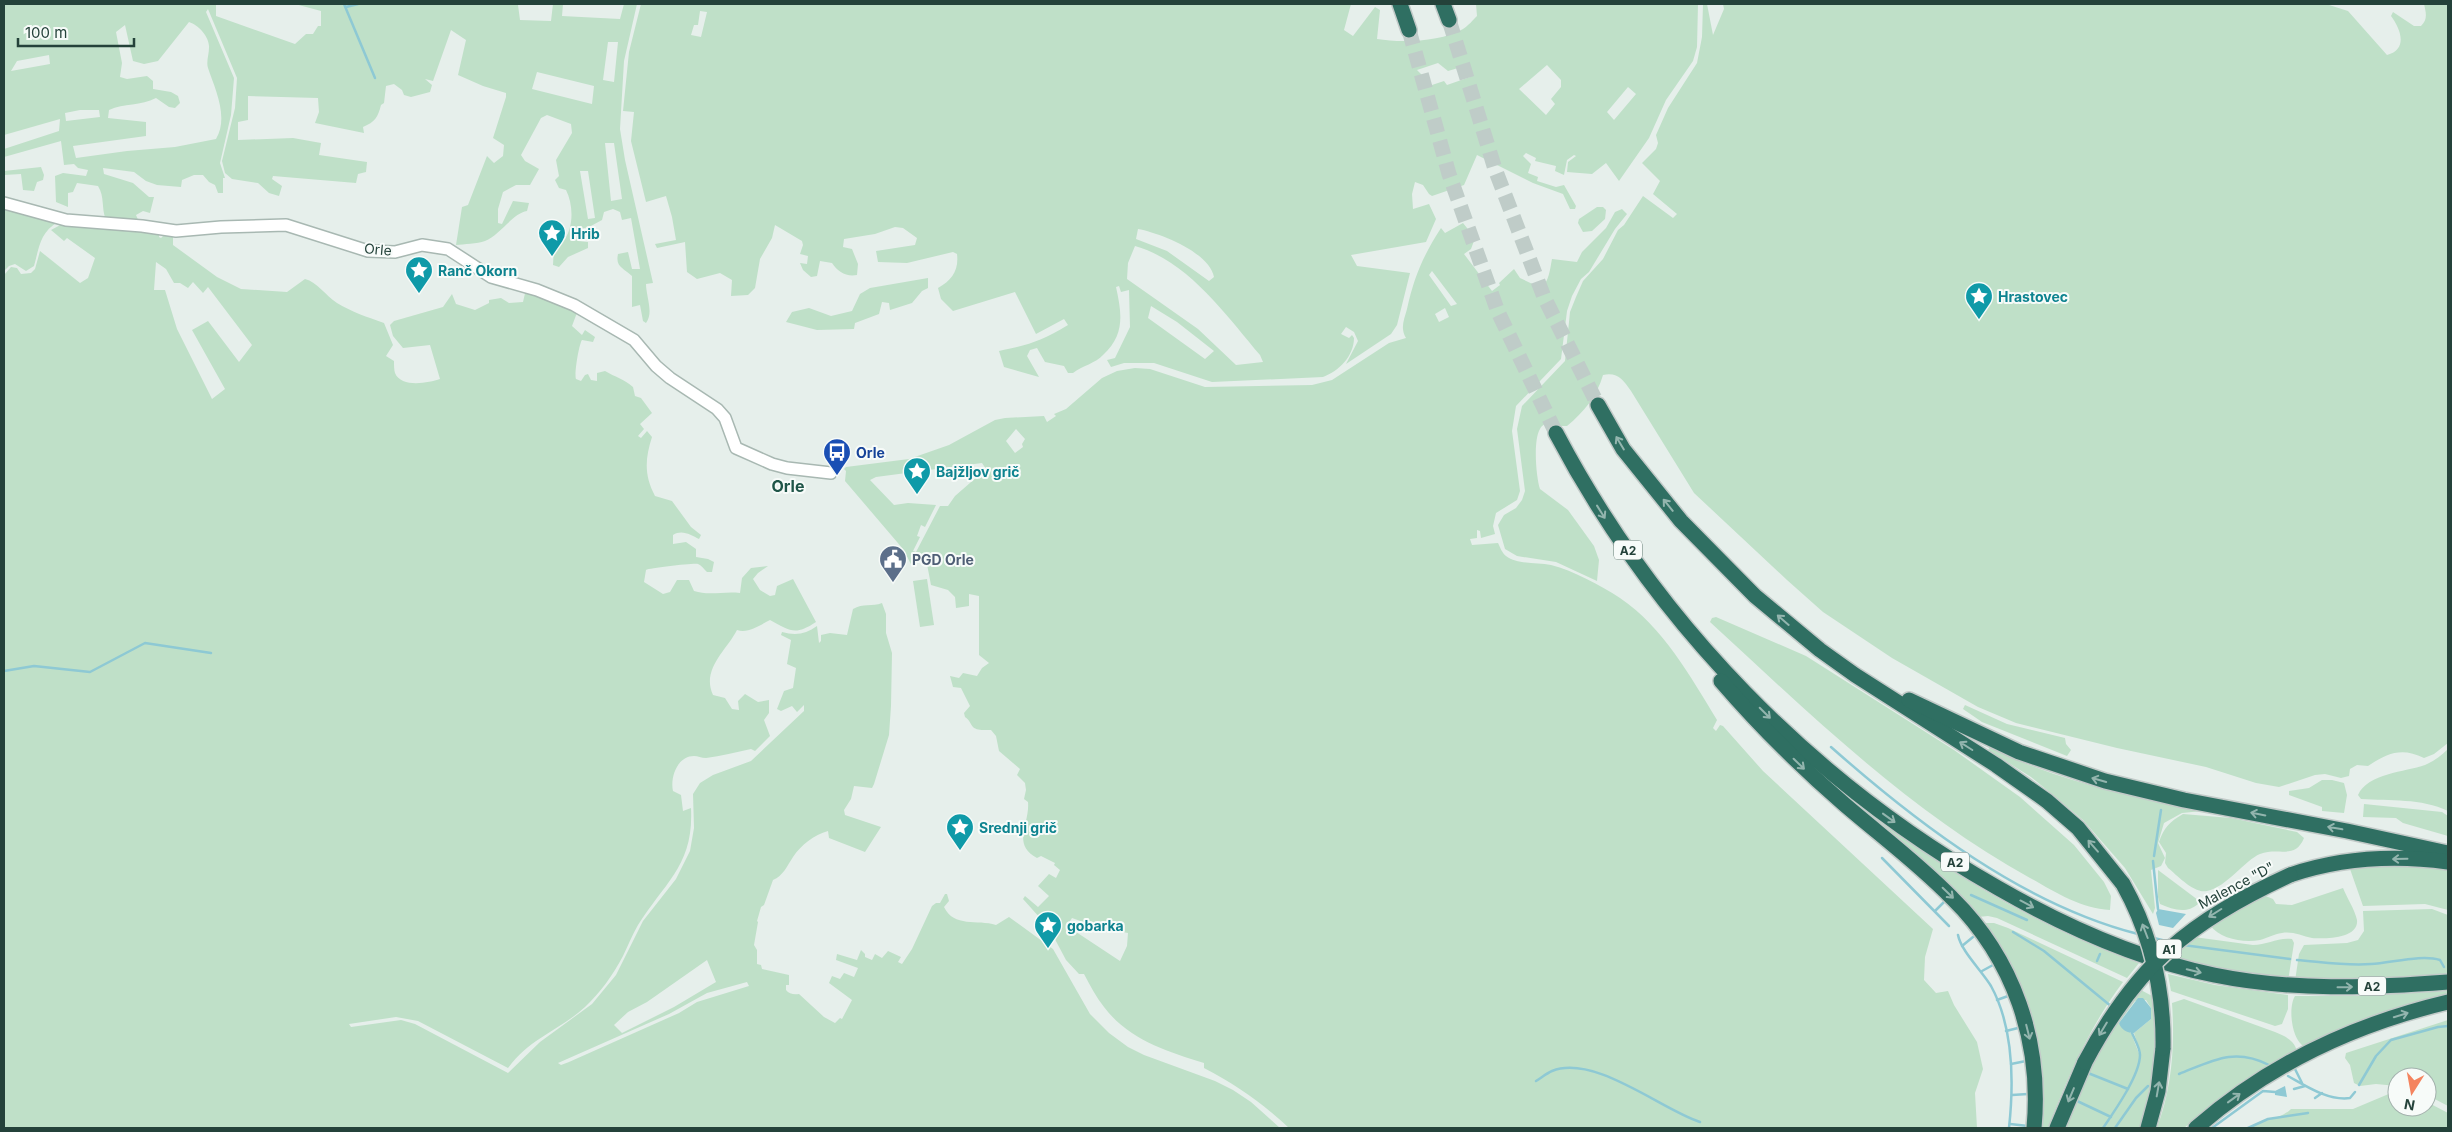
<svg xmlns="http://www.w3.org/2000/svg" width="2452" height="1132" viewBox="0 0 2452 1132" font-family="Inter,sans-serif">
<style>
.green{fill:#bfe0c8;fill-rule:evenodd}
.water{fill:#8ec9d4}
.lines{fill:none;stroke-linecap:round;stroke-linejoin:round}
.stream{stroke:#8ec9d4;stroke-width:2.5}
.motorway-tunnel{stroke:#bfccc8;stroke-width:15;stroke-dasharray:15 8;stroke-linecap:butt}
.tertiary-casing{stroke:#a8b8b2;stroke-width:14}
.motorway-casing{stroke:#c2cac8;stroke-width:18}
.tertiary{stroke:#fff;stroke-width:11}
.motorway{stroke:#2f6f62;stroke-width:15}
.motorway-bridge-casing{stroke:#c2cac8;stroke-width:18;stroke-linecap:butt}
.motorway-bridge{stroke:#2f6f62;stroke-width:15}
.oneway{stroke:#93b5ae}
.labels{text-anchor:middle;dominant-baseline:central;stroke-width:4;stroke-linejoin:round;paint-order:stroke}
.shield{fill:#f7fbf9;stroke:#637a73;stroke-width:1}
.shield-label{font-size:12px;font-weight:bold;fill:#24423a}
.culture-label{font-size:14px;font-weight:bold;fill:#0d838f;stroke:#f7fbf9;text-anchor:start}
.street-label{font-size:14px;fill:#24423a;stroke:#f7fbf9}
.transit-label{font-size:14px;font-weight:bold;fill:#164399;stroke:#f7fbf9;text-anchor:start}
.service-label{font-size:14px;font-weight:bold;fill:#4e5e75;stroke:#f7fbf9;text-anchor:start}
.quarter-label{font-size:16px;font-weight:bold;fill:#1f5548;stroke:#f7fbf9}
</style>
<rect width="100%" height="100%" fill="#e6efeb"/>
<g class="green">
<path d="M4 4H216V16L295 44 306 34H313L318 26H321V11L295 4H515L518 5 520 20 551 21 553 4H563L562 16 620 19 624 4H620H637L624 61 620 129 625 160 653 283 646 284C646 296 654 313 646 323L643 321 640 305 632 307V276C624 268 615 267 618 254L628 252 632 269H640L631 218 622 220 620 212 613 209 604 212 602 220 589 227 580 229 576 235 578 241 588 242V248L568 257 559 267 553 265 554 247 565 239C574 225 573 204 566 190L559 188 555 180 559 176 556 160 572 133 571 124 547 115 541 118 521 155 525 161 539 169 530 185H516L503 192 498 209V223L502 224 513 201 529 203 527 211C513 213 500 235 485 241 477 244 464 244 456 245L462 207 468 205 487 156 494 163 503 156 504 145 493 138 506 97V93L483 86 458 75 466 40 451 30 433 81 425 79 432 85 430 92 411 97 404 95 402 90 394 84 386 86 384 103 381 105C378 117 375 122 363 127L364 133 315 123 319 112 318 98 248 96V120L238 122V140L293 138 321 143 319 155 367 162 366 172 358 174 356 183 273 176 272 179 282 186 279 196 269 193 258 183 232 179 225 173 222 161 235 108 237 78 208 9 206 12 234 78 231 115 220 163 225 178H223V193H218L215 185 209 182 203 175H194L182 180 181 187 157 185 146 181 134 172 103 168 104 174 133 183 149 197H154L150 213 143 211 136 215 139 222 106 220C101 208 105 197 98 186L77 183 73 192 68 193V207L56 202 55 176 63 173 86 176 88 170 78 168 74 164 64 165 61 141 4 157V149L59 131 60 119 4 135ZM189 22C199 25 210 38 209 48 209 54 206 62 208 68 215 89 229 117 216 139L175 147 127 151 76 158 73 146 146 136V122L108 118 109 110C124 103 141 106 156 98L169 107 175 108 180 103 178 96 171 92 153 89V81L147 76 127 79 120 77 122 63 116 32 125 25 133 61 144 64 158 61ZM608 42H618L614 82 603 80ZM49 55 50 64 11 71 17 61ZM537 72 594 86 592 104 532 89ZM80 110H99L100 117 66 121 65 113ZM605 143H614L622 199 611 201ZM580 171H588L595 218 588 219Z"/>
<path d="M641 4H1351L1344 30 1353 36 1375 7 1380 10 1377 39C1401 43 1441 42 1463 29 1468 26 1473 20 1477 16L1476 4H1698L1697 47 1693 61 1666 100 1649 138 1619 181 1606 163 1592 174 1567 172 1568 162 1576 156 1574 155 1567 160 1564 175 1555 171 1556 166 1535 161 1536 158 1526 153 1523 156 1531 164 1528 173 1538 177 1537 181 1556 187 1564 185 1576 206 1575 209H1570L1563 194 1533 183 1477 155 1464 185 1432 196 1429 194 1423 185 1415 182 1412 194 1413 209 1429 204 1436 219 1426 242 1351 255 1357 266 1410 273 1397 325 1391 334 1346 364 1358 341 1354 332 1346 327 1341 334 1349 338 1352 335 1354 338C1354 356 1339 371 1323 377L1212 382 1154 363H1124L1111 367 1107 360 1115 358 1130 327 1129 290 1121 292 1119 286 1116 287C1122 314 1125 335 1103 355 1096 363 1082 366 1073 373H1068L1064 366 1045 362 1037 348 1030 350 1027 356 1039 377 1004 367 999 351C1029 345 1041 341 1068 325L1064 319 1036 334 1015 292 953 311 941 299 938 288C952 280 959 270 957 254L953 252 907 263 878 262 876 251 915 245 917 238 903 228 895 227 875 234 844 239 843 247 852 249 858 264 857 275C846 277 838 272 832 263L820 261 817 276 811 277 803 270 800 263 807 264 808 256 800 254 803 245 802 241 775 225 772 238 760 259 755 288 748 295 731 296 732 280 720 273 697 279 687 272 685 242 657 248 655 244 676 240 672 217 666 196 646 202 631 141 634 112 623 111 629 52ZM700 11 707 12 701 37 691 35 694 25H698ZM1438 63 1448 71 1465 66 1470 77 1447 85 1444 81 1432 85 1417 70ZM1547 65 1561 80V87L1551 99 1555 104 1546 115 1519 89ZM1628 87 1636 94 1614 120 1607 112ZM1138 229C1160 233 1209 252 1214 277L1209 281 1167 251 1136 239ZM1135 246C1188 261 1226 315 1260 355L1263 362 1236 365 1198 329 1127 279 1128 263ZM1151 306 1177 322 1214 351 1205 359 1148 318Z"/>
<path d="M1703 4H1707L1713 35 1724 9 1723 4H2326L2348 11 2387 55C2409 49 2400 28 2391 16L2393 12 2414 26H2421C2428 19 2426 13 2424 4H2448V743L2434 754 2424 758C2402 747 2387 753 2368 766L2357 765 2350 769 2349 776 2341 778 2325 774 2315 775 2279 787 2256 783 2206 767 2117 748 2016 723 1978 707 1892 658 1823 612 1787 580 1694 493 1631 391C1623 380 1618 372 1603 375 1597 396 1584 412 1567 426H1559L1549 421C1546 423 1541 426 1540 429 1533 440 1536 477 1540 489L1568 510 1594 546 1599 560 1597 581 1556 562 1517 556 1505 549 1498 525 1504 515 1516 508 1522 500 1525 491 1517 429 1522 406 1565 361 1570 312 1576 297 1583 281 1603 259 1618 230 1624 225 1643 196 1673 218 1677 214 1653 194 1660 181 1642 163 1656 149 1658 143 1656 135 1668 108 1697 63 1702 37Z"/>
<polygon points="41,167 44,175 43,180 37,182 34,191 23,190 21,174 4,175 4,171"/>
<path d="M4 207 58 222C40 232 39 248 34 266L26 271 15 264 9 266 4 271Z"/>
<polygon points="1597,207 1603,207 1606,210 1605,219 1592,231 1583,232 1578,223 1579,219"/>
<path d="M1622 209 1627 214 1615 229 1589 272 1581 279 1572 296 1567 311 1561 359 1516 406 1512 431 1520 491 1517 500 1496 513 1493 526 1495 534 1481 538 1480 531 1477 530V538L1470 539 1472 545 1498 543C1500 547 1502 553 1506 556 1518 565 1537 562 1551 565 1574 571 1600 585 1620 598 1663 627 1691 677 1717 720L1713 728 1716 731 1720 725 1723 726 1763 771 1933 929 1925 957 1924 980 1936 993 1948 991 1954 1005 1977 1042 1983 1069 1975 1093 1977 1128H1289C1261 1102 1238 1086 1204 1068V1063C1166 1051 1129 1040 1104 1007 1096 997 1090 985 1084 974H1079L1066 960 1049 928 1023 899 1025 896 1038 907 1049 896 1038 886 1049 874 1056 878 1060 870 1054 865 1055 863 1041 856 1037 858C1011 844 1030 824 1028 802L1024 799 1026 790 1025 783 1017 775 1020 769 999 751 996 736 991 730C986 730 977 731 973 727 970 724 970 720 965 717L964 713 970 706 961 688 953 687 950 676 959 678 963 673 977 676 982 668 989 663 979 655V596L969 594V606L956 608 955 597 948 590 931 585 926 559 924 558 912 566 903 549 845 481 846 471 844 469 846 467 909 459 949 445 995 420 1005 418 1044 416 1047 422 1056 416 1054 414 1066 409 1102 378 1117 371 1135 368 1150 369 1205 387 1312 385 1332 380 1389 343 1406 338C1400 328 1404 320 1407 309 1414 277 1423 256 1441 228L1445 233 1463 223 1475 238 1471 249 1464 254 1492 291 1500 285 1499 283 1514 269 1520 278 1541 288C1549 282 1550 269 1552 259L1577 262 1582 252 1606 228 1615 212ZM1432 271 1457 304 1451 306 1429 275ZM1445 308 1449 317 1439 322 1435 314ZM1016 429 1025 439 1022 444 1023 447 1015 453 1006 441ZM982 463 986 469 955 496 948 506H940L916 552 913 551 920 537 917 536 921 525 925 527 936 505 908 503 894 505 870 480 876 477ZM1072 918 1097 927 1128 933 1127 946 1120 961 1067 926Z"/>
<path d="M64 223 140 231 146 229 159 231V237L161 238 166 233H173V245L217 277 241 289 287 292 305 279C317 282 326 296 337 303 352 312 367 317 384 323L393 345 386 356 394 361C394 365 394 370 395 373 401 388 428 383 440 379L430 345 403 348 393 336 390 325 394 321 443 307 452 294 456 304 475 310 489 303V300L501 298 509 303 523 302 526 289 578 310 572 326 582 335 585 330 595 337 593 342 582 340C579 344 574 374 576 379L581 381 585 375 588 374 591 380 597 381V373L605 371C615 377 624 379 633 387L635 396 641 398 652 413 640 424 644 429 638 436 641 438 647 431 652 437C645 459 644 475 655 496L672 501 691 527 701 535 699 539C691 535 682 529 673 535V544L686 542 696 549V557L708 559 714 562 712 572H707C704 569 701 565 698 564 693 563 650 568 646 570L644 582 663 594 670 592 677 580H689L694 591C709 596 724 591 740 593L742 578 751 568 768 566 758 573 753 579 760 590 770 596 775 595 777 586 793 579 816 622C795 636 790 631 770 620 760 625 748 634 737 630 727 650 701 669 713 695L725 698 732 709 739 710 738 701 745 694 758 702 769 700V713L764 720 770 736 755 751 751 749C736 752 721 756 706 758 701 758 698 756 694 756 677 756 670 778 673 791L681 795 683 811 691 808C694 865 665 882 638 925 632 935 628 946 623 956 613 975 600 993 585 1007 559 1031 531 1037 508 1068L418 1021 396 1017 349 1024 351 1027 401 1020 415 1024 508 1073 540 1042 592 1004 616 975 643 921 676 879 690 851 694 828 693 794 700 783 713 775 751 761 804 711V705L797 712 792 706 781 711 777 709 784 691 793 688 796 668 787 664 791 640 781 635 782 632C796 636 806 634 817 626L819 643 821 641V635L830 633 847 635 853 609C863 603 872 607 882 603L886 614V633L892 653 891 706 889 735 874 784 872 788 854 786 851 799 844 810 845 815 881 827 865 852 829 838 828 831C814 835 801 845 793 857 787 866 783 876 773 880L764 905 761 907 757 921 758 922 754 945 757 950V964L761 965 762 969 789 975V985H786V990C789 994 794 995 799 994L824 1017 835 1023 840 1018 842 1019 852 1000 829 983 832 976 840 979 844 973 854 977 858 968 836 960 837 954 857 960 861 950 865 954V957L872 960 875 954 882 958 888 951 901 957 898 962 902 964 912 949 932 906 936 903H940L945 894H947L949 901 944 907C954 928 977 919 996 925L1009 917 1053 949 1090 1014 1109 1033 1128 1047 1144 1055 1215 1081 1233 1090 1251 1102 1280 1128H4V275L11 267 17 268 21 274 31 273 35 269 40 251 80 283 88 278 95 258 67 238 64 241 51 230ZM156 262 166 269 174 283H180L188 288 193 282 203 293 208 287 252 345 239 362 208 321 192 330 225 389 212 399 177 329 165 290H154ZM707 960 716 982 674 1007 622 1033 614 1025 628 1012 647 1002ZM747 982 749 986 697 1002 679 1013 569 1062 561 1065 558 1063 669 1014 707 993Z"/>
<polygon points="928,278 928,288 922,291 912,303 890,310 889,303 882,302 879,314 855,323 854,329 817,330 786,322 792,312 809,308 831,316 852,311 860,294 870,288"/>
<polygon points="927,579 934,625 920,627 913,581"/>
<path d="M1716 617 1806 656 1954 750 2020 797 2074 845 2104 882 2111 896 2110 910C2081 909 2055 892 2030 878 1909 811 1811 715 1710 622L1712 618Z"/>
<polygon points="1965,705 2007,724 2065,738 2066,744 2071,750 2067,756 1982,722 1963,709"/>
<path d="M1990 747C2055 781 2131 796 2202 811L2182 813 2164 823 2158 843 2165 858 2161 866 2151 870 2155 908 2153 914 2125 868 2083 820 2031 777 1988 750Z"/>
<path d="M2448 749V811C2421 798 2390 801 2361 799L2358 795C2368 773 2405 772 2425 765 2434 761 2441 756 2448 749Z"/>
<polygon points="2322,780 2332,780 2344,783 2347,795 2344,813 2322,811 2322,807 2289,795 2289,791 2309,788"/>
<path d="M1843 793C1932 863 2031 925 2139 963L2127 978 1997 918 1988 916 1978 917 1841 795Z"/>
<polygon points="2364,804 2442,812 2448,816 2448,836 2403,823 2396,818 2363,817"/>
<path d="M2183 814 2231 818 2297 832 2304 838C2295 860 2278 847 2260 854 2245 860 2227 887 2207 891 2194 894 2177 875 2168 868L2165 863 2166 853 2159 842C2164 828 2169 822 2183 814Z"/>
<polygon points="2420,864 2448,868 2448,910 2425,904 2363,906 2350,869"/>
<path d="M2158 870 2198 900V904C2187 914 2173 910 2160 904L2158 897Z"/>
<path d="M2343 888C2347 898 2355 910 2357 920 2359 939 2324 939 2312 938 2302 936 2292 931 2282 933 2274 934 2267 938 2260 940 2243 943 2220 939 2210 925L2263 895 2273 899 2276 904 2292 905Z"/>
<polygon points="2432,909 2448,915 2448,977 2295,981 2299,954 2304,945 2347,943 2358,940 2364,931 2363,911"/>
<path d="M1983 923H1994L2008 928 2123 982C2088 1029 2069 1075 2048 1128H2041V1079Z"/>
<path d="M2194 937 2253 945C2267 945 2278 937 2292 939L2294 943 2288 981 2167 959Z"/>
<polygon points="2168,974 2215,985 2288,995 2288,1009 2282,1024 2275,1026 2171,991"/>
<path d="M2139 989 2154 997 2157 1028 2155 1071 2142 1128H2063L2096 1055 2110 1030ZM2146 1000 2151 1008V1019L2134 1033 2141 1054 2140 1056 2131 1033 2119 1023 2135 1001Z"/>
<path d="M2448 991V996L2305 1047C2291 1040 2288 1007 2295 996H2363Z"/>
<path d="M2184 999 2275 1032C2285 1036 2294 1040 2297 1051L2241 1082 2184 1128H2157C2172 1087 2175 1046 2172 1003Z"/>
<polygon points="2448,1020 2448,1106 2427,1095 2427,1077 2397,1077 2397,1086 2376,1084 2360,1086 2354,1083 2350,1065 2345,1058 2346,1053"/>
<path d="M2391 1093H2397V1107H2427V1102L2448 1113V1128H2249C2263 1119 2280 1120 2291 1109H2353Z"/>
</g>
<g class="water">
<polygon points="2158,909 2186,914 2173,928 2159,925 2156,913"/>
<path d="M2138 998H2143L2151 1008V1019L2134 1033C2128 1033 2121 1030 2119 1023Z"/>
<polygon points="2285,1086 2287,1097 2275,1095 2275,1091"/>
</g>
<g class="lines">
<g class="stream">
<polyline points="344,4 375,78"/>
<polyline points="346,7 358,4"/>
<polyline points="4,671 34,666 90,672 145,643 211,653"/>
<path d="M1831 747C1918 824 2024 905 2138 934"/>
<polyline points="2154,856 2161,810"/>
<polyline points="1882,858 1949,926"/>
<polyline points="2153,861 2158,909"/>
<polyline points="1971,895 2027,920"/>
<polyline points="1935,911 1944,902"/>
<polyline points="2013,932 2044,951 2112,1007"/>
<path d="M1958 935C1961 951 1982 971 1991 986 2014 1028 2014 1082 2009 1128"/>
<polyline points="2154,938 2170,942"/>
<polyline points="2183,945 2290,959"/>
<polyline points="1962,946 1973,937"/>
<path d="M2297 960C2322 962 2346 966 2371 964 2391 963 2422 954 2440 960L2444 967"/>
<polyline points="2097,961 2100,954"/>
<polyline points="1982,971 1993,965"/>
<polyline points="1997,1000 2008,996"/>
<polyline points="2006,1031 2018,1028"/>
<polyline points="2011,1064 2026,1061"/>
<polyline points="2295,1069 2302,1083"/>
<polyline points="2088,1073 2128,1089"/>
<path d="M2179 1074C2212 1061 2234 1047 2269 1065"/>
<path d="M2288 1076C2306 1086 2328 1101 2350 1098L2355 1092"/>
<path d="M1536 1081C1541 1078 1547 1073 1552 1071 1595 1054 1662 1110 1700 1122"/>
<polyline points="2359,1085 2376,1056 2391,1040 2438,1027 2448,1026"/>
<polyline points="2294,1089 2305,1086"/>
<polyline points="2012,1095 2028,1094"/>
<polyline points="2315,1098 2322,1093"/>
<polyline points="2075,1100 2111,1117"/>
<polyline points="2010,1124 2028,1126"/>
<path d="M2103 1128C2114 1112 2140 1075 2140 1055 2140 1048 2135 1040 2132 1033"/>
<polyline points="2115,1128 2136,1098 2148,1086"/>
<polyline points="2212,1128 2263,1091 2275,1092"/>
<polyline points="2248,1128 2268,1119 2308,1113"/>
</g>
<g class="motorway-tunnel">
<polyline points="1449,20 1495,169 1544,297 1598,405"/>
<polyline points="1409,30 1449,174 1498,312 1556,433"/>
</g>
<g class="tertiary-casing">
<polyline id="tertiary" points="4,203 66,220 142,226 176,231 221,227 286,225 368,251 395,252 422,245 448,249 491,277 537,290 574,305 634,340 656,366 670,378 717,409 725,418 736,448 772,464 787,468 831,473"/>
</g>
<g class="motorway-casing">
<g id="motorway">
<polyline points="1400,4 1409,30"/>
<polyline points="1443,4 1449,20"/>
<polyline points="1598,405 1623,449 1681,521 1755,596 1820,650 1855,675 1996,765 2047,801 2078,828 2123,884"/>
<path d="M1556 433C1656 623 1811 782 1998 888 2066 927 2137 959 2214 975 2292 991 2370 988 2448 982"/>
<path d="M1721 681C1759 725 1800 766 1844 804 1880 835 1919 864 1952 898 2014 959 2042 1042 2034 1128"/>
<polyline points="1909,700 2019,752 2105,781 2184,800 2347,831 2448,853"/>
<path d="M2290 875C2340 858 2396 855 2448 862"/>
<polyline points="2057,1128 2085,1062"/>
<polyline points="2148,1128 2158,1091 2163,1048"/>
<path d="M2196 1128C2268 1065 2355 1024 2448 1002"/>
</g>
</g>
<use href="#tertiary" class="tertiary"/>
<use href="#motorway" class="motorway"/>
<g class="motorway-bridge-casing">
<g id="motorway-bridge">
<path d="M2123 884C2152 936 2164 989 2163 1048"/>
<path d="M2085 1062C2137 964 2190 921 2290 875"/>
</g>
</g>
<use href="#motorway-bridge" class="motorway-bridge"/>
</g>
<defs><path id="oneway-shaft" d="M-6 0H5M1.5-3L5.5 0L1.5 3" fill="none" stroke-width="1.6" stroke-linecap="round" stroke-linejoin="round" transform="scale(1.25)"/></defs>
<g class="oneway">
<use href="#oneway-shaft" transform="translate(1620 443) rotate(-121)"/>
<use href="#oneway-shaft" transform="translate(1668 505) rotate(-129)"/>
<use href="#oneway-shaft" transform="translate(1601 512) rotate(58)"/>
<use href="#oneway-shaft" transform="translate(1783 620) rotate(-139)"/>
<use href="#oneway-shaft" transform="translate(1765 713) rotate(45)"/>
<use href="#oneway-shaft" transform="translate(1966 746) rotate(-148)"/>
<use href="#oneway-shaft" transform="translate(1799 764) rotate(44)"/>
<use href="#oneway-shaft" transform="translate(2099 780) rotate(-164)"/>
<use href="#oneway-shaft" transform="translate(2258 814) rotate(-169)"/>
<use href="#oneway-shaft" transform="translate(1889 818) rotate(36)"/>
<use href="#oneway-shaft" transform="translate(2335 828) rotate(-170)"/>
<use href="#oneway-shaft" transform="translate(2093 846) rotate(-131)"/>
<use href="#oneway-shaft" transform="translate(2400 859) rotate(179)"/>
<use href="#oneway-shaft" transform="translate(1948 893) rotate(44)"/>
<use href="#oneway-shaft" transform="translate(2027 904) rotate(28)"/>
<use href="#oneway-shaft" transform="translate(2215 913) rotate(148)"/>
<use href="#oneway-shaft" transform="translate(2145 931) rotate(-111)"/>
<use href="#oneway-shaft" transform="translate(2194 971) rotate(14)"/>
<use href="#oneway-shaft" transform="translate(2345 987) rotate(-1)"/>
<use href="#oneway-shaft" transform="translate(2401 1015) rotate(-17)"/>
<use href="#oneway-shaft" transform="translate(2103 1029) rotate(121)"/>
<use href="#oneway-shaft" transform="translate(2028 1032) rotate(76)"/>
<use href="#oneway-shaft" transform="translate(2158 1089) rotate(-80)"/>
<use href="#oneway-shaft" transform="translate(2071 1095) rotate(113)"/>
<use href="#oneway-shaft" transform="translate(2234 1098) rotate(-36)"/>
</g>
<defs>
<g id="sight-pin" transform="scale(1.4375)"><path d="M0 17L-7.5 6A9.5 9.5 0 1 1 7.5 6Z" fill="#0f9aa8" stroke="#f7fbf9"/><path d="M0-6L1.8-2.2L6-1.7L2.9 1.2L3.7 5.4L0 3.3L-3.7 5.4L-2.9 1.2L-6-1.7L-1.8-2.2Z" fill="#fff"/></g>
<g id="bus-pin" transform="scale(1.4375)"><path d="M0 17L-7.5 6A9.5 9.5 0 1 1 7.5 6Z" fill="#1a4fb4" stroke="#f7fbf9"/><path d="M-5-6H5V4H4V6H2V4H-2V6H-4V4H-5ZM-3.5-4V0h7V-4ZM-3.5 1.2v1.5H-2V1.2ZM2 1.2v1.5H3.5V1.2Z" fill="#fff"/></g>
<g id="civic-pin" transform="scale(1.4375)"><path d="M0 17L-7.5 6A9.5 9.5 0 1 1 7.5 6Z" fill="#5c6f8a" stroke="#f7fbf9"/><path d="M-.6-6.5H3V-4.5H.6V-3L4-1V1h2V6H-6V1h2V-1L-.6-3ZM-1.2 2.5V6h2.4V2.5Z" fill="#fff"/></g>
</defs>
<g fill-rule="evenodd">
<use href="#sight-pin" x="552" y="233"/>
<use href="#sight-pin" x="419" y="270"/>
<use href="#sight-pin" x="1979" y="296"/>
<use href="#bus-pin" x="837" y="452"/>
<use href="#sight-pin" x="917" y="471"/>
<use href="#civic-pin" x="893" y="559"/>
<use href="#sight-pin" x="960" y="827"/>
<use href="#sight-pin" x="1048" y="925"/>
</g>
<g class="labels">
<g class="shield">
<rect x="1614" y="540.5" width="28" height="19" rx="4"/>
<rect x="1941" y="852.5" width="28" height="19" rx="4"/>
<rect x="2156.5" y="939.5" width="25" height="19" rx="4"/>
<rect x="2358" y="976.5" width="28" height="19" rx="4"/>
</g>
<g class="shield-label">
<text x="1628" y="550">A2</text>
<text x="1955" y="862">A2</text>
<text x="2169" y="949">A1</text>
<text x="2372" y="986">A2</text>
</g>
<g class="culture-label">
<text x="571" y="233">Hrib</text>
<text x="438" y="270">Ranč Okorn</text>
<text x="1998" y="296">Hrastovec</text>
<text x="936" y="471">Bajžljov grič</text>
<text x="979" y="827">Srednji grič</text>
<text x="1067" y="925">gobarka</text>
</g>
<g class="street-label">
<text transform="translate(378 249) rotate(5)">Orle</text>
<text transform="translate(2236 885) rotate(-28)">Malence "D"</text>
</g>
<g class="transit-label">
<text x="856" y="452">Orle</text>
</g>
<g class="service-label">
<text x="912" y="559">PGD Orle</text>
</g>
<g class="quarter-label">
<text x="788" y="486">Orle</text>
</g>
</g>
<rect width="2452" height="1132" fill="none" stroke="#24423a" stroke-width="10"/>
<g transform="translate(2412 1092) rotate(191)"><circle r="24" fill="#f7fbf9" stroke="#a3b1ad"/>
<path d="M0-4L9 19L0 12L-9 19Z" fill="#f4845f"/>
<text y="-8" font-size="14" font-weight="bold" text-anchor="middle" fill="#24423a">N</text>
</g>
<path d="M18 38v8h116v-8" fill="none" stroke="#24423a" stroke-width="2.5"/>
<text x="25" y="38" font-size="15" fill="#24423a" stroke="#f7fbf9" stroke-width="4" paint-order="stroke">100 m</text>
</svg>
